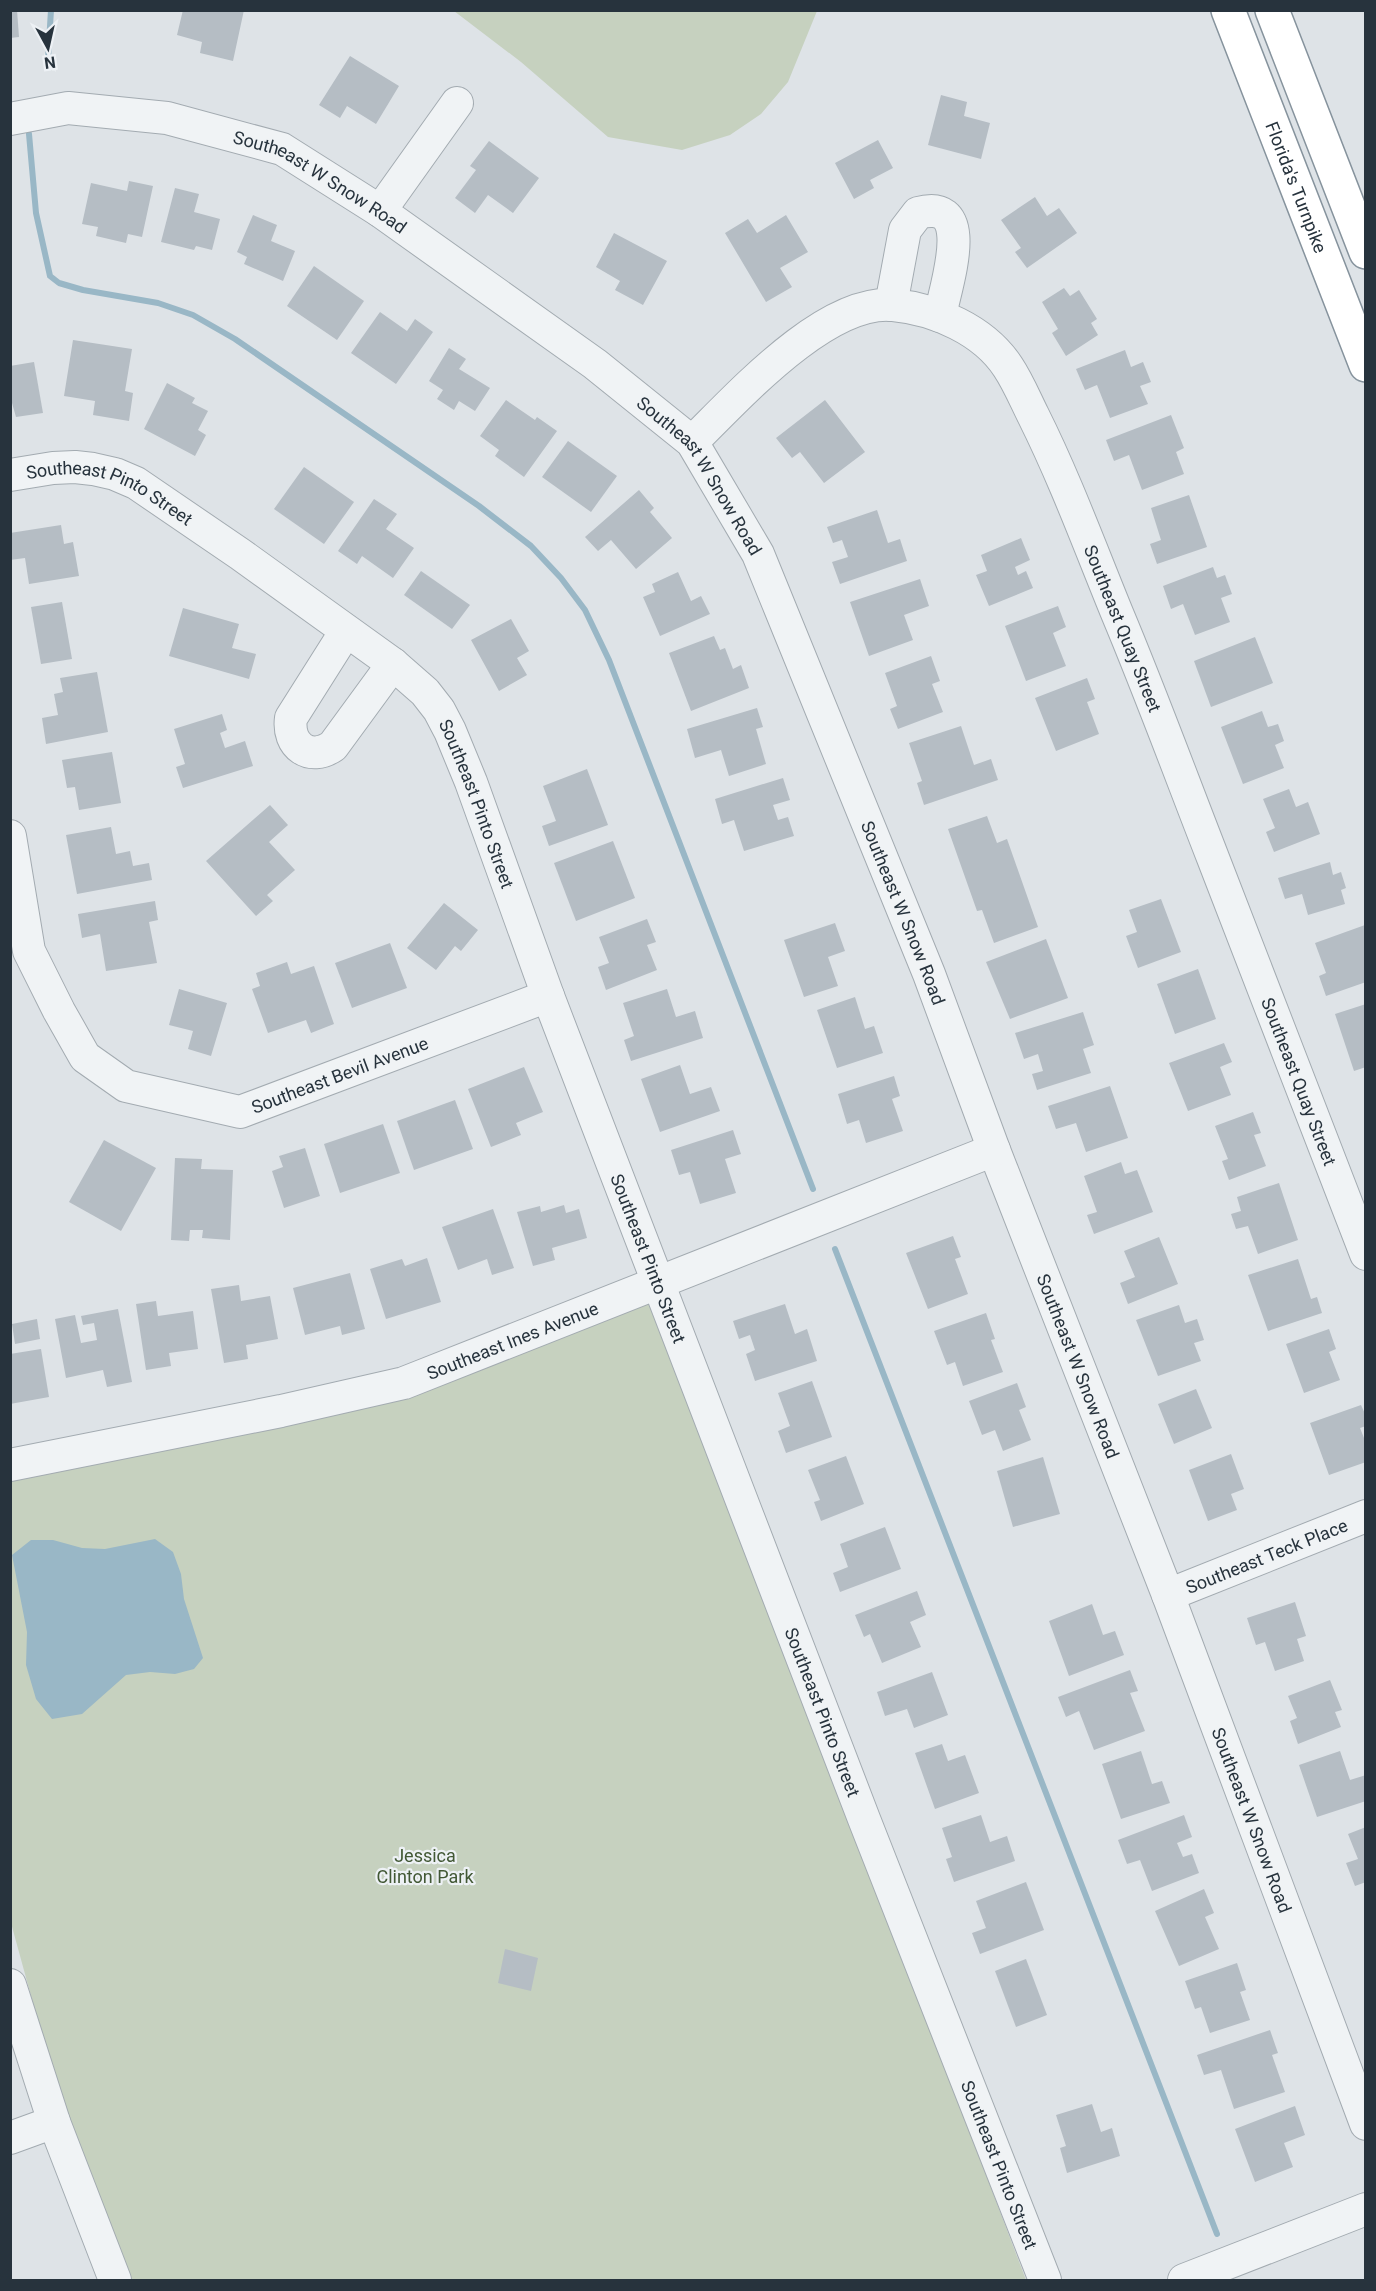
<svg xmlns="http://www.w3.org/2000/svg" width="1376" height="2291" viewBox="0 0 1376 2291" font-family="Roboto,sans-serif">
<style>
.green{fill:#c6d1bf}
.water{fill:#99b7c6}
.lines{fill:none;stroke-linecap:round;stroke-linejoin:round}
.stream{stroke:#99b7c6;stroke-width:6}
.building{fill:#b5bdc4}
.minor-casing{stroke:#a3abb1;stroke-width:34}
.highway-casing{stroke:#86939d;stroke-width:36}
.minor{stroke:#f0f3f5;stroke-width:32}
.highway{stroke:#fff;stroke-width:33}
.labels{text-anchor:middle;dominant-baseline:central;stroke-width:4.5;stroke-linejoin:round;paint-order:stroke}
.street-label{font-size:18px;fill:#27333d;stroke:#edf1f5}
.park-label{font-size:18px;fill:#425835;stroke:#edf1f5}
</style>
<rect width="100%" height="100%" fill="#dee3e7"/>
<g class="green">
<polygon points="454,11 817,11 788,82 761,114 730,135 682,150 608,137 521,62"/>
<polygon points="653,1296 1026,2280 132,2280 56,2087 11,1923 10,1476 96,1458"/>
</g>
<polygon class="water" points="155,1539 173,1552 181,1574 184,1599 203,1658 194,1669 175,1674 150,1672 126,1675 82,1714 52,1719 36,1699 26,1665 27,1632 12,1555 31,1540 53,1540 82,1548 105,1549"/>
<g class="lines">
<g class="stream">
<polyline points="48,59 51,10"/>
<polyline points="29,134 36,213 50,276 59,283 83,290 158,303 193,315 235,339 479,506 531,546 561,578 585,610 609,660 813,1189"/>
<polyline points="835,1249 1217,2234"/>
</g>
</g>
<g class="building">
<polygon points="10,10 17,10 19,37 10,38"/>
<polygon points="183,10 244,10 233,61 200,53 202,42 177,35"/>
<polygon points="350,56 399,86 376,124 347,106 340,118 319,105"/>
<polygon points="941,95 967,102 964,116 990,123 981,159 928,145"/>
<polygon points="878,140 893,168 870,180 874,188 854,199 835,163"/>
<polygon points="489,141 539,178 513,213 488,195 475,213 455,198 476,170 470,166"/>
<polygon points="129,181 153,186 142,237 128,234 126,243 96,236 98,227 82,224 91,183 127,191"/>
<polygon points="175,188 199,194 194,212 220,219 212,250 196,246 194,250 161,242"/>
<polygon points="1035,197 1047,216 1059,208 1077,233 1027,268 1015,252 1021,248 1001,220"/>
<polygon points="253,215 277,225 271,241 295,251 283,281 244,264 247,257 237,252"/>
<polygon points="786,215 808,252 780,268 792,287 766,302 725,233 748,219 757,233"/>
<polygon points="614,233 667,261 643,305 615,290 620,281 596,267"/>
<polygon points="314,266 364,301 337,340 287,306"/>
<polygon points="1064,288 1070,296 1079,290 1097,319 1091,323 1098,335 1066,356 1052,333 1058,329 1042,302"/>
<polygon points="380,312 407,331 415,319 433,332 396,384 351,353"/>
<polygon points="73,340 132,349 125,391 133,393 129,421 93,415 95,401 64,396"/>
<polygon points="449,348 466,359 459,369 490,388 475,411 459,401 454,410 437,399 443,390 429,381"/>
<polygon points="1125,350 1131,367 1143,362 1151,382 1140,386 1148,404 1110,418 1097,385 1085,390 1076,369"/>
<polygon points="34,362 43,413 16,417 10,396 10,366"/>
<polygon points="167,383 195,398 192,403 208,411 198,430 206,435 195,456 144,429"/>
<polygon points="506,400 535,420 537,417 557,431 524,477 495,456 499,450 480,436"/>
<polygon points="825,400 865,452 824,483 800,452 792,458 776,438"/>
<polygon points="1171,415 1184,448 1176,452 1184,474 1142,490 1129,455 1114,461 1106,440"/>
<polygon points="568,441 617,476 591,512 542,477"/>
<polygon points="304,467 354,502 324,544 274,509"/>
<polygon points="639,490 654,508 650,512 672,538 636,569 611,540 598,551 585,537"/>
<polygon points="1189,495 1207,547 1157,564 1150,544 1161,540 1151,508"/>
<polygon points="374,499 397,514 386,529 414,548 393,578 362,556 357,564 338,551"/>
<polygon points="877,510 888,543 900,539 907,561 840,584 832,562 848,557 842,540 833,543 827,527"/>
<polygon points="61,525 64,544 73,542 79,576 29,584 25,558 10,560 10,533"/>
<polygon points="1021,538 1030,560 1015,567 1018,575 1026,571 1033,588 989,606 976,575 987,571 981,555"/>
<polygon points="1213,567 1217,578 1225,575 1232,594 1221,598 1230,622 1195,635 1183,604 1171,609 1163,586"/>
<polygon points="421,571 470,605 452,629 404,595"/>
<polygon points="678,572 691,601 701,596 710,614 660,636 643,597 655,592 652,584"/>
<polygon points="920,579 929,606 904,615 913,640 869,656 850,602"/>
<polygon points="62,602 72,659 41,664 31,607"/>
<polygon points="1058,606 1066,627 1053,633 1066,666 1026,681 1005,626"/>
<polygon points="183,608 239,624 232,648 256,654 249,679 169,656"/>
<polygon points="511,619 529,651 517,658 527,675 499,691 471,640"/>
<polygon points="714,636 720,650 725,648 733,669 741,665 749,688 691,711 669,653"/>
<polygon points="1255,637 1273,683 1211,707 1194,661"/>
<polygon points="931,656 940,681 932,684 943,712 898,729 890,709 897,706 885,673"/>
<polygon points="97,672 108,732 46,744 42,718 58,715 54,694 63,692 60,678"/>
<polygon points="1087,678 1095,699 1087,702 1099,734 1056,751 1035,698"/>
<polygon points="757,708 763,727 756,729 766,764 729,776 721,750 695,758 687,729"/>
<polygon points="1262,711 1268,727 1278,724 1284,741 1275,745 1284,768 1243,784 1221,727"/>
<polygon points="222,714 227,730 220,733 225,748 245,741 253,766 183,788 176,767 185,764 174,729"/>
<polygon points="961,726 974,765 991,759 998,780 924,805 917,783 922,781 909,743"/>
<polygon points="112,752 121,803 79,810 75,787 67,788 62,760"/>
<polygon points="587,769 608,825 549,846 542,826 556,821 543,786"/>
<polygon points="783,778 790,800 773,805 778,820 788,817 794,836 744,851 734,820 722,824 715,799"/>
<polygon points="1289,789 1296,807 1308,802 1320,834 1274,852 1266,832 1275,828 1263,799"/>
<polygon points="270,805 288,825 269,842 295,870 267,895 273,901 256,916 206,861"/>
<polygon points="987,816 997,843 1007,839 1038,927 994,943 982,910 977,911 948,829"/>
<polygon points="111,827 116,854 130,851 133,866 149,863 152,880 77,894 66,835"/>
<polygon points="613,841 635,898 576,921 554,863"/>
<polygon points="1330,862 1333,875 1341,872 1346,888 1341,890 1345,904 1308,915 1302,894 1285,899 1278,878"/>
<polygon points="1161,899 1181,952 1138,968 1126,936 1137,932 1129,910"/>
<polygon points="155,901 158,920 149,922 157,963 106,971 100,934 82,938 78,914"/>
<polygon points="444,903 478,930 461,951 455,946 436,970 407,948"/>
<polygon points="647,919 656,942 647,945 657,970 606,990 598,967 609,963 599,937"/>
<polygon points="835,923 845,951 828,957 838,986 804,997 784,940"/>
<polygon points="1365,925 1366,982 1326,996 1319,976 1326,973 1315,943"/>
<polygon points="1046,939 1068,998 1010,1019 986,962"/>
<polygon points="390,943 407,988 352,1008 335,963"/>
<polygon points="287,962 291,974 314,966 334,1024 311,1033 306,1020 268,1033 252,989 260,986 256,973"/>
<polygon points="1198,969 1216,1019 1175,1034 1157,984"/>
<polygon points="179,989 227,1003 211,1056 188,1049 193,1031 169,1025"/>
<polygon points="667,989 676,1017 695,1011 703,1038 631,1061 624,1040 634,1036 623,1003"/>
<polygon points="855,997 865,1029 874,1026 883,1053 837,1068 817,1010"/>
<polygon points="1366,1004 1366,1067 1354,1071 1335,1014"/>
<polygon points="1083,1012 1094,1045 1083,1049 1091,1073 1037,1090 1032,1074 1043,1071 1038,1054 1024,1059 1015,1033"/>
<polygon points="1224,1043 1232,1062 1220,1067 1231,1095 1188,1111 1169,1063"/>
<polygon points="680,1065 690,1094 711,1087 720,1111 660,1132 641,1079"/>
<polygon points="524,1067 543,1112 516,1123 521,1135 491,1147 468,1089"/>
<polygon points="894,1076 900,1096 892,1099 903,1131 866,1143 859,1120 847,1124 838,1094"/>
<polygon points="1110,1086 1128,1138 1086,1152 1076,1123 1056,1129 1048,1106"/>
<polygon points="455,1100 473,1149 414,1170 397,1121"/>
<polygon points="1253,1112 1261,1133 1254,1135 1266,1166 1229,1180 1222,1161 1228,1159 1215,1126"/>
<polygon points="383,1124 400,1173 340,1193 324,1144"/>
<polygon points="733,1130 741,1154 725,1159 736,1193 700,1204 690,1172 679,1175 671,1150"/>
<polygon points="104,1140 156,1168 121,1231 69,1202"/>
<polygon points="305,1148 320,1196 284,1208 272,1171 283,1167 279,1156"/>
<polygon points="175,1158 202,1159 201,1169 233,1170 230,1240 202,1238 203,1230 190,1230 189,1241 171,1240"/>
<polygon points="1121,1162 1125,1174 1137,1170 1153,1212 1094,1234 1087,1215 1097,1212 1084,1176"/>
<polygon points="1279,1183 1298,1240 1258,1254 1248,1226 1236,1229 1231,1214 1241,1211 1237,1197"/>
<polygon points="564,1205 566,1213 579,1209 587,1238 552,1248 555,1260 533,1266 517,1212 540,1206 541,1212"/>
<polygon points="493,1209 514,1268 492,1275 487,1259 458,1270 442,1227"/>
<polygon points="953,1236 961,1257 955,1259 968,1294 928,1309 906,1253"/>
<polygon points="1159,1237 1178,1284 1128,1304 1120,1283 1135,1277 1124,1251"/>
<polygon points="427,1258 441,1302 386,1319 370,1269 402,1259 405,1266"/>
<polygon points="1298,1259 1311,1299 1317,1297 1322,1313 1268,1331 1248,1275"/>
<polygon points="350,1273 365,1329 342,1335 340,1326 305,1335 293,1288"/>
<polygon points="239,1285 241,1301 270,1296 278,1339 246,1345 248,1359 224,1363 211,1289"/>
<polygon points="156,1301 158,1316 193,1311 198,1349 169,1353 171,1366 146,1370 136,1304"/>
<polygon points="785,1304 795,1334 807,1329 817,1361 755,1381 746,1354 755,1350 750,1335 739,1339 733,1321"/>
<polygon points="1179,1305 1185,1323 1197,1319 1204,1340 1194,1343 1201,1361 1158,1376 1136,1320"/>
<polygon points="118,1309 132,1382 107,1387 103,1370 66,1378 55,1319 75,1315 81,1343 97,1340 94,1323 83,1325 81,1316"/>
<polygon points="986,1313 995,1339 991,1340 1003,1372 963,1386 955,1362 947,1365 934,1331"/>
<polygon points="37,1319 40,1339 15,1344 12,1324"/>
<polygon points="1329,1329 1336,1349 1329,1352 1340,1380 1304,1393 1286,1344"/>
<polygon points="41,1349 49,1397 10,1404 10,1354"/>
<polygon points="812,1381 832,1437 786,1453 778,1431 790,1426 778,1393"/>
<polygon points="1017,1383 1026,1407 1019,1410 1031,1440 1003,1451 995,1430 982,1435 969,1401"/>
<polygon points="1196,1389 1212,1428 1174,1444 1158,1404"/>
<polygon points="1361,1405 1366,1416 1366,1426 1360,1428 1366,1443 1366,1462 1329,1475 1310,1423"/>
<polygon points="1231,1454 1244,1489 1231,1494 1237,1510 1208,1521 1189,1470"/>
<polygon points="846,1456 864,1504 821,1521 814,1502 820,1500 808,1470"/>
<polygon points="1043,1457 1060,1514 1013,1527 997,1471"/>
<polygon points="885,1527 901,1569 840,1592 833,1573 848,1567 840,1544"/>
<polygon points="917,1591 926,1615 910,1622 921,1647 882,1663 870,1634 864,1637 855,1615"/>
<polygon points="1295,1602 1306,1636 1297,1639 1304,1661 1275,1671 1265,1642 1256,1645 1247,1618"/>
<polygon points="1092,1604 1103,1635 1115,1631 1124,1655 1069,1676 1049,1621"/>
<polygon points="1130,1670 1138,1691 1130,1693 1145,1731 1094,1750 1079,1711 1066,1717 1058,1697"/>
<polygon points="932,1672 948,1715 914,1728 907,1709 885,1716 877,1692"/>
<polygon points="1330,1680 1342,1710 1335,1712 1341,1727 1298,1744 1290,1721 1297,1718 1288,1696"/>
<polygon points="942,1744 948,1761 965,1755 979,1793 935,1809 915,1753"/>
<polygon points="1141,1751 1152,1784 1162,1781 1170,1803 1121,1819 1102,1764"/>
<polygon points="1340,1751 1350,1780 1366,1775 1366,1801 1317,1817 1299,1765"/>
<polygon points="981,1815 990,1842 1007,1836 1015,1861 954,1882 946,1859 952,1857 942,1828"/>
<polygon points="1184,1815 1192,1837 1177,1843 1183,1857 1192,1854 1199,1873 1152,1891 1140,1860 1127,1864 1118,1840"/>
<polygon points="1366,1827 1366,1882 1355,1886 1346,1863 1358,1859 1348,1834"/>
<polygon points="1026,1882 1044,1930 980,1954 972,1933 986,1928 976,1901"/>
<polygon points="1204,1889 1214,1913 1205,1917 1219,1949 1179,1966 1155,1911"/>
<polygon points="505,1949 538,1958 531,1991 498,1983"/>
<polygon points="1026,1959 1047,2015 1016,2027 995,1971"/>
<polygon points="1237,1963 1246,1990 1240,1992 1250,2020 1210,2033 1201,2007 1195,2009 1185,1981"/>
<polygon points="1270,2030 1278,2053 1272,2055 1285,2092 1234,2109 1221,2070 1204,2075 1197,2055"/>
<polygon points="1092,2104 1101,2132 1112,2128 1120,2156 1067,2173 1060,2148 1066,2146 1056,2115"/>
<polygon points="1295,2106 1305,2135 1284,2143 1293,2167 1255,2182 1235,2129"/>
</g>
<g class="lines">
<g class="minor-casing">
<g id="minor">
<path id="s1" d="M10 119 68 108 167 118 282 149 380 211 595 364 692 442 758 554 929 974 994 1150 1168 1595 1366 2124"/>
<polyline points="380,211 457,103"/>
<path d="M891 305 905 230 918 213C978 196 945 287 940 316"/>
<path id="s2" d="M692 442C737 398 825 299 893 305 935 309 984 330 1008 367 1018 382 1025 399 1033 415 1065 479 1090 547 1117 613 1151 694 1181 776 1213 858 1264 990 1315 1122 1366 1254"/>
<path id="s3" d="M10 475 53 468 75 467 93 469 115 474 136 483 240 554 393 664 425 692 439 710 450 731 471 782 548 996 864 1819 1045 2280"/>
<path d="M346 631 291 718C287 746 310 762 333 746L393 664"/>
<path id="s4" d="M10 836 29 951 59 1011 85 1057 126 1086 240 1112 548 996"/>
<path id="s5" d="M10 1465 281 1411 404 1383 994 1150"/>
<path id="s6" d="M1168 1595 1366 1516"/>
<polyline points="10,1985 54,2122 115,2280"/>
<polyline points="10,2138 54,2122"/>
<polyline points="1184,2280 1366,2209"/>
</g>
</g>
<g class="highway-casing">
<g id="highway">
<path id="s7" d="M1228 10 1366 365"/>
<polyline points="1272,10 1366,252"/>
</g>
</g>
<use href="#minor" class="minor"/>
<use href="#highway" class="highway"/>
</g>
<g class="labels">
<g class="street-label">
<text stroke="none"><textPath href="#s1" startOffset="326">Southeast W Snow Road</textPath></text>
<text stroke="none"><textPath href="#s7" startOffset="190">Florida's Turnpike</textPath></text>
<text stroke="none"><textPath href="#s1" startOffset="813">Southeast W Snow Road</textPath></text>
<text stroke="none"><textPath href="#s3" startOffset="106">Southeast Pinto Street</textPath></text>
<text stroke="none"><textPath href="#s2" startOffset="670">Southeast Quay Street</textPath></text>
<text stroke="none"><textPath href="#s3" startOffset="610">Southeast Pinto Street</textPath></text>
<text stroke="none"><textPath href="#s1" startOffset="1299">Southeast W Snow Road</textPath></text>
<text stroke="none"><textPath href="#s4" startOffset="510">Southeast Bevil Avenue</textPath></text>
<text stroke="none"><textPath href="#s2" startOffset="1156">Southeast Quay Street</textPath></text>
<text stroke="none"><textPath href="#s3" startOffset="1096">Southeast Pinto Street</textPath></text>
<text stroke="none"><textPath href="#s5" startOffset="519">Southeast Ines Avenue</textPath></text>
<text stroke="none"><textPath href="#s1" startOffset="1785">Southeast W Snow Road</textPath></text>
<text stroke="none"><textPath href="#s6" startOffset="106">Southeast Teck Place</textPath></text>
<text stroke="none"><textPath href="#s3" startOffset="1582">Southeast Pinto Street</textPath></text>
<text stroke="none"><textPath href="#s1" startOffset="2271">Southeast W Snow Road</textPath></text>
<text stroke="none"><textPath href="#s3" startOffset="2068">Southeast Pinto Street</textPath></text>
</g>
<g class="park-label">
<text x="425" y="1855">Jessica<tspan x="425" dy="21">Clinton Park</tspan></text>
</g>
</g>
<rect width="1376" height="2291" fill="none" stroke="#27333d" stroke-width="24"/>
<g transform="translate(48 48) rotate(172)" stroke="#edf1f5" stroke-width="4.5" paint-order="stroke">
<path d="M0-4.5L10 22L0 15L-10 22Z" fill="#27333d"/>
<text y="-9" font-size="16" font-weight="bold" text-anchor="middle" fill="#27333d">N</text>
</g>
</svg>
